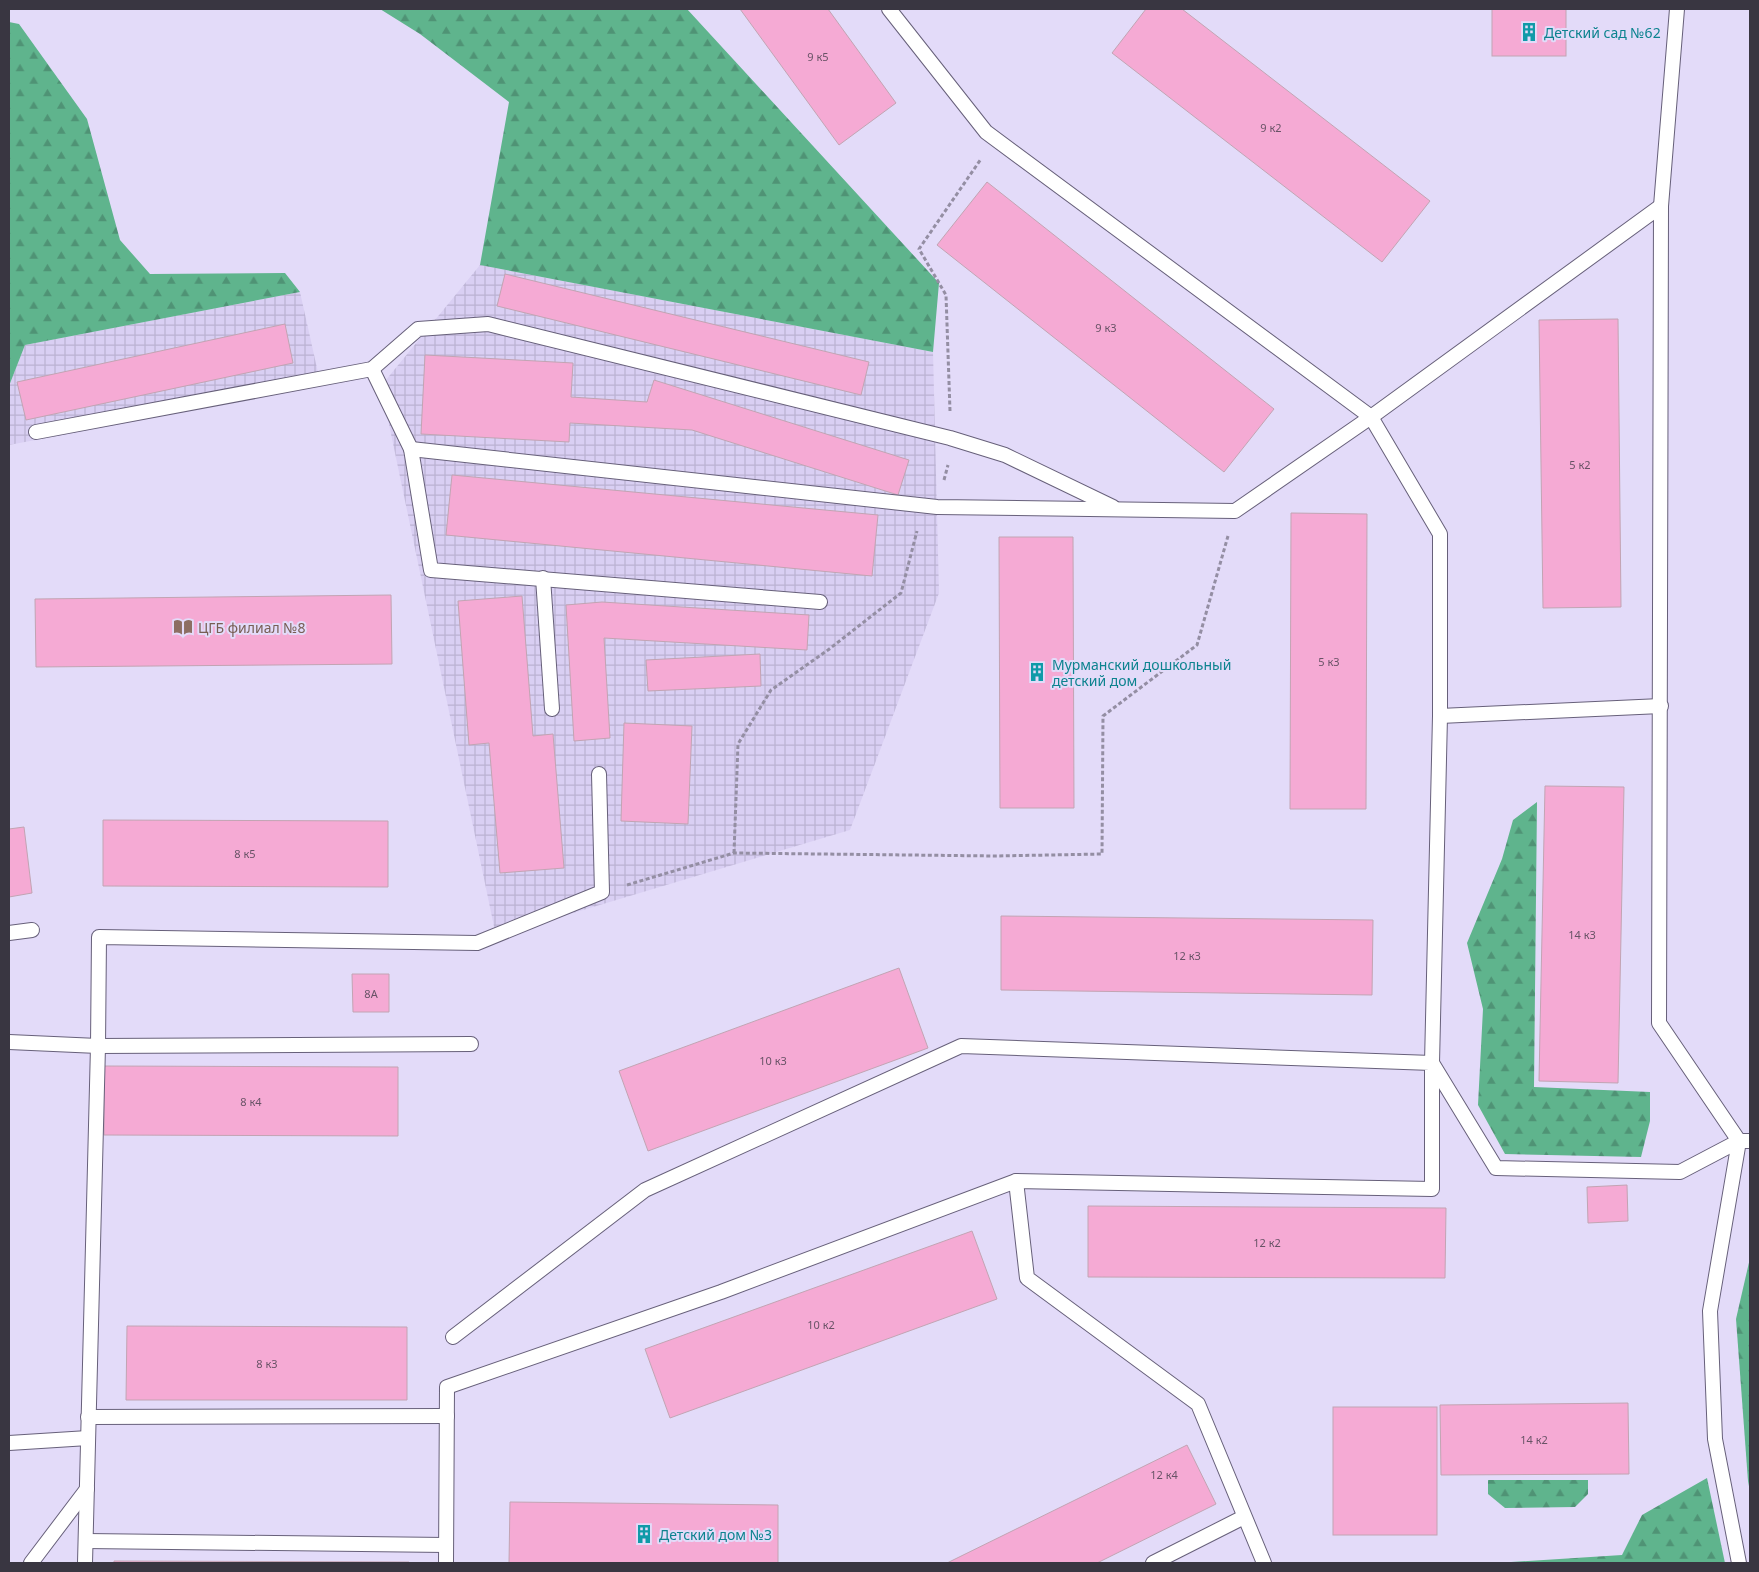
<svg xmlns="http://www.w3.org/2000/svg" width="1759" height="1572" viewBox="0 0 1759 1572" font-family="'Noto Sans',sans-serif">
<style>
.industrial{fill:url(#industrial-grid)}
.forest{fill:url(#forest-firs)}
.building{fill:#f5aad4;stroke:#c2a4b3}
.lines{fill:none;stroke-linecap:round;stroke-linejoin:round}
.lane-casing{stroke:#67607a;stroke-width:16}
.path{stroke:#948ea3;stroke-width:3;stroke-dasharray:4 2.5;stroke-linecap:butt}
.lane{stroke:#fff;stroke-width:14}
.labels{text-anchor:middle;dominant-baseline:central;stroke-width:4;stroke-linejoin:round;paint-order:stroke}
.number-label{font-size:11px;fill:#685366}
.culture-label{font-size:14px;fill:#0d838f;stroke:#e3dbf9;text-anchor:start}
.education-label{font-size:14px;fill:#785e54;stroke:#e3dbf9;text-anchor:start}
</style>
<defs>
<pattern id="industrial-grid" width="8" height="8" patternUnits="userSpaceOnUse" patternTransform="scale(1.25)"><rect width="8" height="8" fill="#d9cff3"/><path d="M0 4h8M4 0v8" fill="none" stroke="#bbb2d2"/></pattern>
<pattern id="forest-firs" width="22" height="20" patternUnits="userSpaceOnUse" patternTransform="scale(1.25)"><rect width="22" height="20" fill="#5fb48d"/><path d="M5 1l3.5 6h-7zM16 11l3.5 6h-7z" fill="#4f9375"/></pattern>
</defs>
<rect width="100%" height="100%" fill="#e3dbf9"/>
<g class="industrial">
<polygon points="480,265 933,352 939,593 850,830 496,936 381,386"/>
<polygon points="300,292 321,386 9,445 9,386 25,345"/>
</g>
<g class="forest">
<polygon points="380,9 687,9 939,283 933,352 480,265 509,102 420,34"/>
<polygon points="9,22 19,24 87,119 120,240 150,274 285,273 300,292 25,345 9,386"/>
<polygon points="1537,802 1534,1087 1650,1092 1650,1121 1641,1157 1505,1154 1478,1105 1483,1009 1467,943 1502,859 1513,820"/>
<polygon points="1750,1258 1750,1492 1748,1481 1736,1319"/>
<polygon points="1707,1478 1725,1563 1496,1563 1622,1555 1642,1515"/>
<polygon points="1488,1480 1588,1480 1588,1494 1575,1507 1505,1508 1488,1494"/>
</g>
<g class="building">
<polygon points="740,9 828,9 896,103 839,145"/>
<polygon points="1146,9 1182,9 1430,201 1382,262 1112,53"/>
<rect x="1492" y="9" width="74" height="47"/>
<polygon points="987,182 1274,409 1224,472 937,245"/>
<polygon points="505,274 869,362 861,395 497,306"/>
<polygon points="1618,319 1621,607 1543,608 1539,320"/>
<polygon points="285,324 293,363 26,420 17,382"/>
<polygon points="425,355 573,363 571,397 647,402 654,380 909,460 898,495 692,430 570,423 569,442 421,434"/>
<polygon points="452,475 878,515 872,576 446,535"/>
<polygon points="1291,513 1367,514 1366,809 1290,809"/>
<polygon points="999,537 1073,537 1074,808 1000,808"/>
<polygon points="391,595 392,664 36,667 35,599"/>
<polygon points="522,596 533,736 553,734 564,868 500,873 489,743 469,745 458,601"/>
<polygon points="602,602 809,615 807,650 604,638 610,738 574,741 566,605"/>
<polygon points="760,654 761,686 648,691 646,660"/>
<polygon points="624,723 692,726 688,824 621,821"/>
<polygon points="1545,786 1624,787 1618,1083 1539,1081"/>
<polygon points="103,820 388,821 388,887 103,886"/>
<polygon points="24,827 32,893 9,897 9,829"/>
<polygon points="1001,916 1373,920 1372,995 1001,990"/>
<polygon points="899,968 928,1048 648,1151 619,1071"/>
<polygon points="352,974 389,974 389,1012 353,1012"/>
<polygon points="104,1066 398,1067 398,1136 104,1135"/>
<polygon points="1627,1185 1628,1221 1588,1223 1587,1187"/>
<polygon points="1088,1206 1446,1208 1445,1278 1088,1277"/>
<polygon points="972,1231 997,1299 670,1418 645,1349"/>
<polygon points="127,1326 407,1327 407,1400 126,1400"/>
<polygon points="1628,1403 1629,1474 1441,1475 1440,1405"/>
<rect x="1333" y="1407" width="104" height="128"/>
<polygon points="1187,1445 1216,1504 1097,1563 947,1563"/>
<polygon points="510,1502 778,1505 778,1563 509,1563"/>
<polygon points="114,1561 409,1562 409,1563 114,1563"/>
</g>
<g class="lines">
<g class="lane-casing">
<g id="lane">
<polyline points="889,9 986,132 1371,417 1440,534 1440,716 1661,706"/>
<polyline points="1677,9 1661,206 1659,1023 1739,1141 1710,1311 1715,1439 1739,1563"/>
<polyline points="372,369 411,449 431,570 820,602"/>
<polyline points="36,432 372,369 418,329 488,324 950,438 1005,455 1113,507"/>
<polyline points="411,449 937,507 1235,511 1371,417 1661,206"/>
<polyline points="543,578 552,709"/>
<polyline points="1440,716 1432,1063 1496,1168 1680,1172 1739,1141 1750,1141"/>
<polyline points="9,933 32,930"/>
<polyline points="9,1042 98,1046 85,1563"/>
<polyline points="471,1044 98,1046 99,937 477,943 602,892 599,774"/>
<polyline points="1016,1181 1027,1278 1198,1404 1264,1563"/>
<polyline points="88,1417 447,1416"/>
<polyline points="9,1443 88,1438"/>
<polyline points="86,1541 446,1545"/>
<polyline points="31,1563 87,1489"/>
<polyline points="446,1563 447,1387 721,1292 1016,1181 1432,1189 1432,1063 961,1046 645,1190 453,1337"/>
<polyline points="1153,1563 1244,1517"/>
</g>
</g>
<g class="path">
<polyline points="950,411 946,295 919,249 981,159"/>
<polyline points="944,480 948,465"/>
<polyline points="734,853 738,744 771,690 828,650 901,593 917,531"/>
<polyline points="627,885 734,853 996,856 1102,854 1103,716 1197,645 1228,536"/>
</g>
<use href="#lane" class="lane"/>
</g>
<defs>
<g id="building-bare" transform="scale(1.5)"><path d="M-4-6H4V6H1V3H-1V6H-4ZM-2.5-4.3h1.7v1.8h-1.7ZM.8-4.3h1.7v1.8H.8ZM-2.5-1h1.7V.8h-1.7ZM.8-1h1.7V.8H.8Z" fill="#0f9aa8" stroke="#e3dbf9" stroke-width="2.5" paint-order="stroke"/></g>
<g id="library-bare" transform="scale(1.5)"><path d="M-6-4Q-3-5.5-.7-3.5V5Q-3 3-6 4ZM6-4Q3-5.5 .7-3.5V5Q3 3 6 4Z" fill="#8d6e63" stroke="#e3dbf9" stroke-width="2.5" paint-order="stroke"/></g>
</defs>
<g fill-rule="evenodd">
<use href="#building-bare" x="1529" y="32"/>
<use href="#library-bare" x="183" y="627"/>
<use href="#building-bare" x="1037" y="672"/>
<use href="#building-bare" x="644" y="1534"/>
</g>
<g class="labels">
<g class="number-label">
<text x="818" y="56">9 к5</text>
<text x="1271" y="127">9 к2</text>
<text x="1106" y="327">9 к3</text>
<text x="1580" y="464">5 к2</text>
<text x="1329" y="661">5 к3</text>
<text x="245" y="853">8 к5</text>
<text x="1582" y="934">14 к3</text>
<text x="1187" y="955">12 к3</text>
<text x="371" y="993">8А</text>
<text x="773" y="1060">10 к3</text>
<text x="251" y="1101">8 к4</text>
<text x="1267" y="1242">12 к2</text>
<text x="821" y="1324">10 к2</text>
<text x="267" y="1363">8 к3</text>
<text x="1534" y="1439">14 к2</text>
<text x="1164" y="1474">12 к4</text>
</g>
<g class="culture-label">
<text x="1544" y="32">Детский сад №62</text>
<text x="1052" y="664">Мурманский дошкольный<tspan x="1052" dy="16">детский дом</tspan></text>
<text x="659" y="1534">Детский дом №3</text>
</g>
<g class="education-label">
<text x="198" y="627">ЦГБ филиал №8</text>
</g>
</g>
<rect width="1759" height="1572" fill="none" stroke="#393641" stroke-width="20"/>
</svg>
